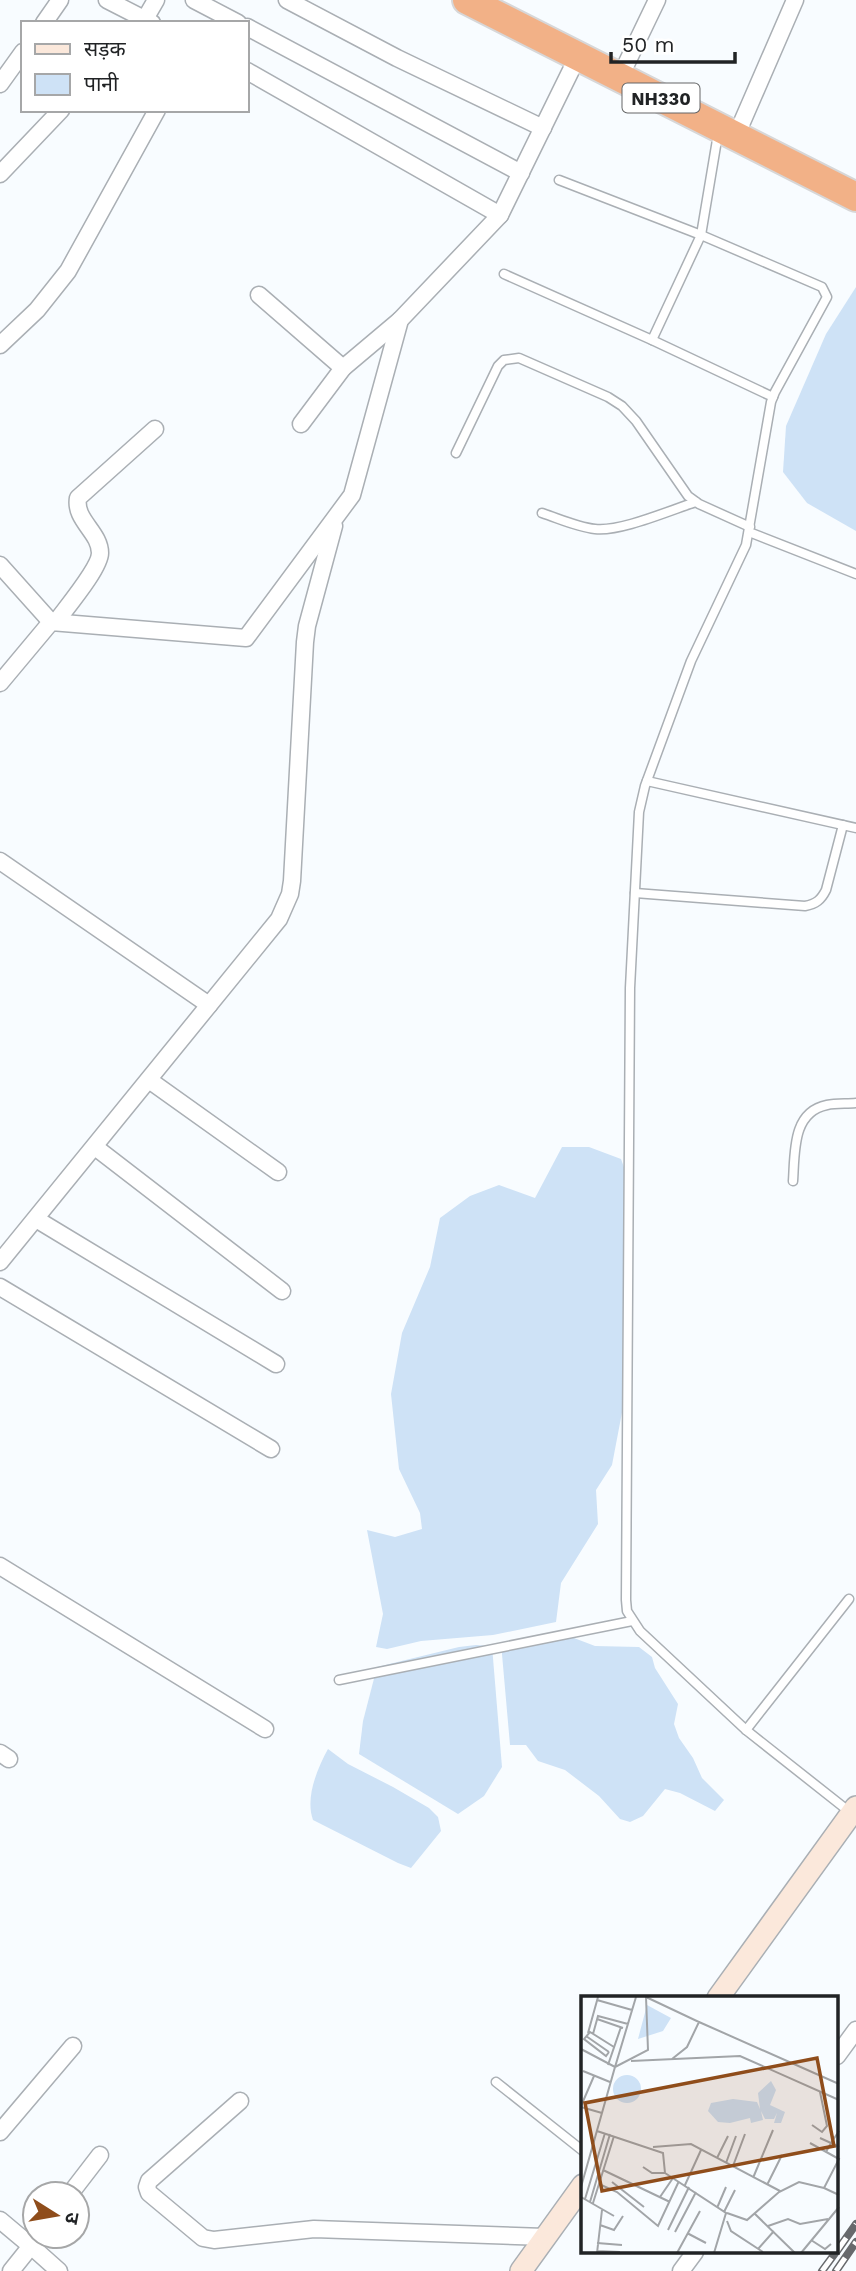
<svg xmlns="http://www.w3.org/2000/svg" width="856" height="2271" viewBox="0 0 856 2271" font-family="'Work Sans','Noto Sans Devanagari',sans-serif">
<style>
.water{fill:#cee2f6}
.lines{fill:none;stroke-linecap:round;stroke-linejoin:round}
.lane-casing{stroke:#aaafb4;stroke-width:11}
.street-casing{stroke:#aaafb4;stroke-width:19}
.secondary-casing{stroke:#aaafb4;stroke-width:24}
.highway-casing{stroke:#d7d7d8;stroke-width:32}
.lane{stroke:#fff;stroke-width:8}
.street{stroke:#fff;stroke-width:16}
.secondary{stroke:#fbe8db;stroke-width:21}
.highway{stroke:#f2b187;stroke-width:28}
.rail-casing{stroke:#67696c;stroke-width:8}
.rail{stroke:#fff;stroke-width:5;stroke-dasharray:16;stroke-linecap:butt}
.labels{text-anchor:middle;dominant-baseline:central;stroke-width:7;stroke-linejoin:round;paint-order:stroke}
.shield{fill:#fff;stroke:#646566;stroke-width:2}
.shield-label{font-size:18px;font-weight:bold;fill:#212325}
.inset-road{fill:none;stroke:#a2a5a8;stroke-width:2}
.view{fill:#8f4d1b;fill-opacity:0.15;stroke:#8f4d1b;stroke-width:3.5}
.inset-edge{fill:none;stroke:#212325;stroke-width:3.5}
</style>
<rect width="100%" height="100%" fill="#f8fcff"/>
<g class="water">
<polygon points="856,287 856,531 807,503 783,472 786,426 826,334"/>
<polygon points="562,1147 589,1147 621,1159 630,1184 623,1349 624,1402 612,1465 596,1490 598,1524 561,1583 556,1622 493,1635 421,1641 387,1649 376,1647 383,1614 367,1530 395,1537 422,1529 420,1513 399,1469 391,1394 402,1333 430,1267 440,1218 470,1196 499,1185 535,1198"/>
<polygon points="558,1631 567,1633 574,1638 595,1646 639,1647 652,1657 655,1668 678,1704 674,1724 679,1738 693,1758 702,1778 724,1800 715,1811 680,1793 665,1789 643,1816 630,1822 620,1819 599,1796 565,1770 538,1761 526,1745 510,1745 501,1643 524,1641"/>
<polygon points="476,1645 492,1646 502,1767 484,1796 458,1814 359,1754 363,1721 377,1667 459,1647"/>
<path d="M328 1749 348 1764 393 1787 429 1808 438 1817 441 1831 411 1868 398 1863 313 1820C305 1798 317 1769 328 1749Z"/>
</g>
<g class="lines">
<g class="lane-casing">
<g id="lane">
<polyline points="559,180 701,235 822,287 827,297 775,392 771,402 746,545 691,661 645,786 639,812 630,988 626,1600 627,1611 640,1631 746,1730 851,1813"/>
<polyline points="504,274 652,340 773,397"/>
<polyline points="652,340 701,235 718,134"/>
<polyline points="456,453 498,366 504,360 519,358 608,397 622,406 636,421 688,496 699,504 750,527"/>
<path d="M542 513C560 519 577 527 595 529 621 532 670 510 696 502"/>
<polyline points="749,532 856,574"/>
<polyline points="647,781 856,828"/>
<path d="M635 893 805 906C816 904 821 900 826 890L843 825"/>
<path d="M793 1181C795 1152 792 1112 827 1105 836 1103 847 1104 856 1103"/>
<polyline points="339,1680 632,1621"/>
<polyline points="746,1730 849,1599"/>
<polyline points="496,2082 583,2151"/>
</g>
</g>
<g class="street-casing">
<g id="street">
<polyline points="107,0 152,23"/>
<polyline points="194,0 238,23"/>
<polyline points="287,0 397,58 543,128"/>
<polyline points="145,19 156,0"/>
<polyline points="44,23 60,0"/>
<polyline points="247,27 521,173"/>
<polyline points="247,71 500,215"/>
<polyline points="620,77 657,0"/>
<polyline points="0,84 23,52"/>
<polyline points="736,136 795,0"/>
<polyline points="0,174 61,110"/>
<polyline points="259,295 343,368"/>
<polyline points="0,345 37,310 68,271 157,110"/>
<polyline points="301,424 343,368 400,320"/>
<polyline points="0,565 51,622"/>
<path d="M56 622C66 608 100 568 100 553 100 532 74 520 78 498L155 429"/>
<polyline points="0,683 51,622 246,638 352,495 400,320 500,215 578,56"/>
<polyline points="0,861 209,1005"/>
<polyline points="149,1080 278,1172"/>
<polyline points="95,1147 282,1291"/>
<polyline points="36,1219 276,1364"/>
<polyline points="0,1262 279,919 290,894 292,881 305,642 307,626 334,526"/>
<polyline points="0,1287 271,1449"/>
<polyline points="0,1566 265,1729"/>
<polyline points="0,1753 9,1759"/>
<polyline points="837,2056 856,2030"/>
<polyline points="240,2101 149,2181 147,2187 149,2193 203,2238 214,2240 314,2229 545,2237"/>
<polyline points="0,2132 73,2046"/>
<polyline points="70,2194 100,2155"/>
<polyline points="0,2220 31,2246 39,2236"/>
<polyline points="11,2271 31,2246 59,2271"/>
<polyline points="681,2271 695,2252"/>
</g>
</g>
<g class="secondary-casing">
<g id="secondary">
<polyline points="718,1998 856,1807"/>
<polyline points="521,2271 583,2185"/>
</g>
</g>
<g class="highway-casing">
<polyline id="highway" points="467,0 856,197"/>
</g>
<use href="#lane" class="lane"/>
<use href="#street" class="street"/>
<use href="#secondary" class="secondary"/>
<use href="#highway" class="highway"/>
<g class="rail-casing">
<g id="rail">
<polyline points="837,2251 856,2224"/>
<polyline points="822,2271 836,2252"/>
<polyline points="836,2271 856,2242"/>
</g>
</g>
<use href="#rail" class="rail"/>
</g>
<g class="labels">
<rect class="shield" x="622.5" y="83.5" width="77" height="29" rx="5"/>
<g class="shield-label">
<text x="661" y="98">NH330</text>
</g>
</g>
<g transform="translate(581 1996)">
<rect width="257" height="257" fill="#f8fcff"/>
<path d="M66 9 90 22 82 35 57 43ZM32 93a14 14 0 1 1 28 0a14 14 0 1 1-28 0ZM190 85 195 94 189 109 204 116 200 127H193L196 117 193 123H184L180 115 182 124 170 127 169 122 149 127 137 126 127 115 130 107 152 103 176 106 179 113 177 97Z" fill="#cee2f6"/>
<path class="inset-road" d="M65 1 118 26 106 51 91 63M16 4 51 14M16 23 42 32M118 26 258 88M7 37 17 1M12 38 17 20 47 28M5 40 28 56M0 53 34 71 55 1M28 56 25 60 3 43 9 36 33 51M50 65 159 60 258 104M27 69 40 31M2 75 29 86M0 110 13 80M0 111 21 117M231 129 241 136 246 130 239 96M16 135 82 157 84 177 145 217 133 257M258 135 250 147 258 151M239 142 250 147 245 156M229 147 258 163 243 192 258 199M72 151 110 148 199 195M136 162 147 140M145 167 155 140M152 170 164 138M62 171 71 177H84M22 174 89 206M172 182 192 134M31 186 63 211M18 188 36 196 77 230 98 185M104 189 120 154M186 189 201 159M0 191 34 71 67 54 65 1M0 201 33 220M79 201 92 182M4 203 24 137M9 206 29 138M12 207 33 140M136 212 145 191M143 216 154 194M146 217 166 224 198 196 218 186 243 192M173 217 214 257M146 225 150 235 182 256M19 229 33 234 42 220M187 230 207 223 219 228 247 223M87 234 108 191M94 236 115 196M106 237 125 247M230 244 244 253 250 248M16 247 41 249M177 253 193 235M16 255 39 256M16 257 21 214M96 257 119 215M220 257 258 211"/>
<path class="view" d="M236 62 253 150 21 195 4 107Z"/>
<rect width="257" height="257" class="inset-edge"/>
</g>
<rect x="21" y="21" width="228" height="91" fill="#ffffff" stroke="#a6a7a8" stroke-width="2"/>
<rect x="35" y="44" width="35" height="10" fill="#fbe8db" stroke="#a6a7a8" stroke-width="2"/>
<text x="84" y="56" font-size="21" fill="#212325">सड़क</text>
<rect x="35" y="74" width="35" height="21" fill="#cee2f6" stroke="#a6a7a8" stroke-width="2"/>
<text x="84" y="91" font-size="21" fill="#212325">पानी</text>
<g transform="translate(56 2215) rotate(101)"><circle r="33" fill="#ffffff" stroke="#a6a7a8" stroke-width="2"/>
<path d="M0-5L12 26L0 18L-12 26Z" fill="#8f4d1b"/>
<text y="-10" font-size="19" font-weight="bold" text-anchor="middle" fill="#212325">उ</text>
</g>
<path d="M611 52v10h124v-10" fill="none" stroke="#212325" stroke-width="3.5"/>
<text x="622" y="52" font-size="21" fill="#212325" stroke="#ffffff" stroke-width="5" paint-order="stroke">50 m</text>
</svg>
